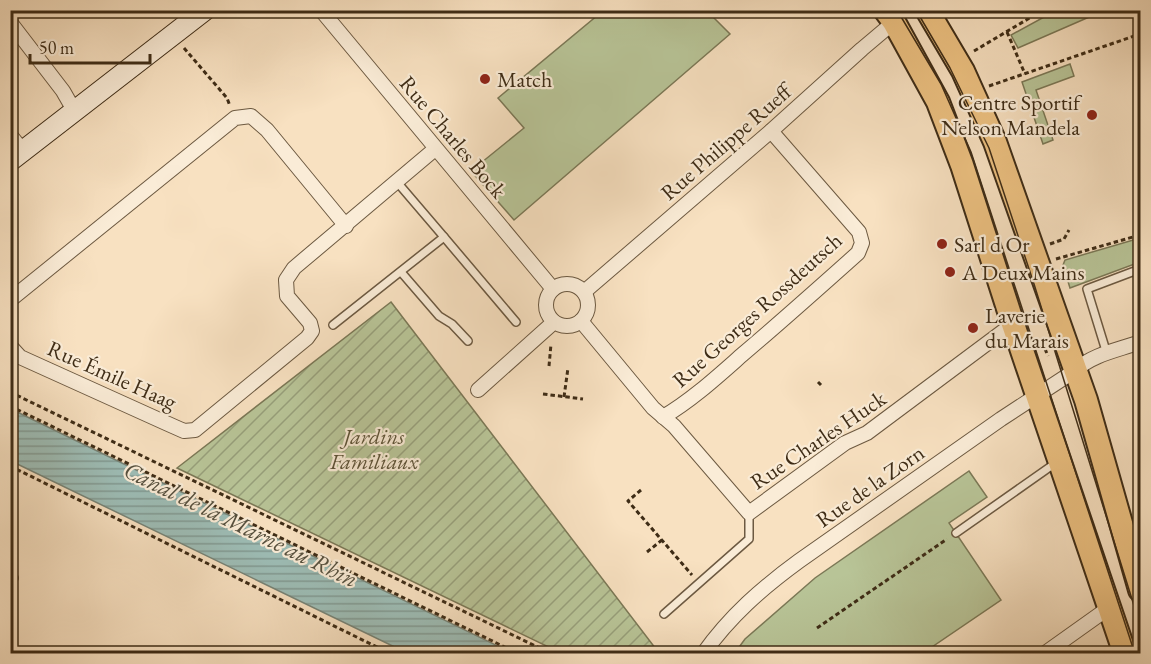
<svg xmlns="http://www.w3.org/2000/svg" width="1151" height="664" viewBox="0 0 1151 664" font-family="'EB Garamond',serif">
<style>
.grass{fill:#b8c497;stroke:#7b7856;stroke-width:1.5}
.garden{fill:url(#garden-furrows);stroke:#7b7856;stroke-width:1.5}
.water{fill:url(#water-rules);stroke:#778376;stroke-width:1.5}
.lines{fill:none;stroke-linecap:round;stroke-linejoin:round}
.service-casing{stroke:#6c5941;stroke-width:10}
.minor-casing{stroke:#6c5941;stroke-width:16}
.secondary-casing{stroke:#3e2c16;stroke-width:22}
.primary-casing{stroke:#3e2c16;stroke-width:26}
.path{stroke:#3e2c16;stroke-width:3;stroke-dasharray:4.5 3;stroke-linecap:butt}
.service{stroke:#faecd7;stroke-width:7}
.minor{stroke:#faecd7;stroke-width:14}
.secondary{stroke:#faecd7;stroke-width:20}
.primary{stroke:#ecc080;stroke-width:22}
.tram{stroke:#3e2c16;stroke-width:1.5}
.poi-dot{fill:#8f2418;stroke:#faecd7;stroke-width:2}
.labels{text-anchor:middle;dominant-baseline:central;stroke-width:4.5;stroke-linejoin:round;paint-order:stroke}
.poi-label{font-size:22px;fill:#3e2c16;stroke:#faecd7;text-anchor:start}
.street-label{font-size:22px;fill:#3e2c16;stroke:#faecd7}
.park-label{font-size:22px;font-style:italic;fill:#5c5236;stroke:#faecd7}
.water-label{font-size:24px;font-style:italic;fill:#56503e;stroke:#faecd7}
</style>
<defs>
<pattern id="garden-furrows" width="10" height="10" patternUnits="userSpaceOnUse" patternTransform="scale(1.5)"><rect width="10" height="10" fill="#b8c497"/><path d="M-1 1l2-2M0 10L10 0M9 11l2-2" fill="none" stroke="#979f7a"/></pattern>
<pattern id="water-rules" width="6" height="5" patternUnits="userSpaceOnUse" patternTransform="scale(1.5)"><rect width="6" height="5" fill="#9dbdb6"/><path d="M0 2.5h6" fill="none" stroke="#819a93"/></pattern>
</defs>
<rect width="100%" height="100%" fill="#f8e1c1"/>
<filter id="stains"><feTurbulence type="fractalNoise" baseFrequency=".00333" numOctaves="4"/><feColorMatrix values="0 0 0 0 .2 0 0 0 0 .09 0 0 0 0 .02 0 0 0 .5 -.17"/></filter>
<radialGradient id="worn" r=".72"><stop offset=".6" stop-color="#630" stop-opacity="0"/><stop offset="1" stop-color="#630" stop-opacity=".3"/></radialGradient>
<g class="grass">
<polygon points="604,10 707,11 730,34 514,220 471,171 524,128 498,98"/>
<polygon points="1055,11 1103,11 1018,48 1011,35"/>
<polygon points="1070,64 1074,76 1036,90 1053,140 1043,144 1022,82"/>
<polygon points="1140,238 1140,262 1070,288 1063,265 1065,260"/>
<polygon points="969,471 987,497 949,523 1001,600 923,653 734,654 745,639 815,578"/>
</g>
<polygon class="garden" points="391,302 659,653 561,653 177,468"/>
<polygon class="water" points="11,409 512,653 407,653 11,461"/>
<g class="lines">
<g class="service-casing">
<g id="service">
<polyline points="444,237 516,322"/>
<polyline points="401,272 439,316 452,324 468,341"/>
<polyline points="333,325 444,237 397,182"/>
<polyline points="1107,354 1087,289 1140,269"/>
<polyline points="956,533 1057,462"/>
<polyline points="10,582 14,578"/>
<polyline points="664,614 749,539 749,513"/>
</g>
</g>
<g class="minor-casing">
<g id="minor">
<polyline points="321,10 553,289"/>
<polyline points="10,22 63,91 75,112"/>
<polyline points="10,135 23,151"/>
<circle cx="567" cy="305" r="21"/>
<polyline points="584,292 771,131 862,49 894,22"/>
<polyline points="10,300 235,118 251,116 267,130 346,226"/>
<polyline points="581,321 653,408 674,426 749,513 845,443 867,433 1013,324"/>
<polyline points="10,346 20,357 166,423 184,431 195,430 307,338 312,331 310,323 287,296 286,280 294,268 435,149"/>
<polyline points="478,390 554,322"/>
<path d="M663 417C692 400 718 376 743 354 782 321 820 287 858 253L862 243 859 232 771 131"/>
<path d="M703 654C730 616 762 588 799 561L1001 419 1076 370C1093 354 1119 350 1140 342"/>
<polyline points="1044,654 1110,607"/>
</g>
</g>
<g class="secondary-casing">
<polyline id="secondary" points="10,161 205,10"/>
</g>
<g class="primary-casing">
<g id="primary">
<polyline points="885,10 894,22 938,102 962,165 1013,324 1125,654"/>
<polyline points="927,10 963,71 995,142 1086,400 1140,590"/>
</g>
</g>
<g class="path">
<polyline points="1007,32 1025,74"/>
<polyline points="184,48 227,98 230,106"/>
<polyline points="974,51 1043,10"/>
<polyline points="989,86 1140,34"/>
<polyline points="1050,244 1064,239 1069,230"/>
<polyline points="1056,259 1140,235"/>
<polyline points="1042,342 1048,356"/>
<polyline points="549,366 551,344"/>
<polyline points="818,382 821,385"/>
<polyline points="10,392 552,654"/>
<polyline points="543,394 583,399"/>
<polyline points="564,397 568,368"/>
<polyline points="10,406 519,654"/>
<polyline points="10,466 391,654"/>
<polyline points="641,490 628,501 692,575"/>
<polyline points="647,552 662,540"/>
<polyline points="817,628 947,539"/>
</g>
<use href="#service" class="service"/>
<use href="#minor" class="minor"/>
<use href="#secondary" class="secondary"/>
<use href="#primary" class="primary"/>
<g class="tram">
<polyline points="897,10 941,84 971,152 1135,654"/>
<polyline points="916,10 950,68 989,148 1034,284 1140,625"/>
</g>
</g>
<g class="poi-dot">
<circle cx="485" cy="79" r="6"/>
<circle cx="1092" cy="115" r="6"/>
<circle cx="942" cy="244" r="6"/>
<circle cx="950" cy="272" r="6"/>
<circle cx="973" cy="328" r="6"/>
</g>
<g class="labels">
<g class="poi-label">
<text x="497" y="79">Match</text>
<text x="1080" y="102" text-anchor="end">Centre Sportif<tspan x="1080" dy="25">Nelson Mandela</tspan></text>
<text x="954" y="244">Sarl d Or</text>
<text x="962" y="272">A Deux Mains</text>
<text x="985" y="315">Laverie<tspan x="985" dy="25">du Marais</tspan></text>
</g>
<g class="street-label">
<text transform="translate(453 137) rotate(50)">Rue Charles Bock</text>
<text transform="translate(726 142) rotate(-41)">Rue Philippe Rueff</text>
<text transform="translate(757 310) rotate(-42)">Rue Georges Rossdeutsch</text>
<text transform="translate(112 375) rotate(24)">Rue Émile Haag</text>
<text transform="translate(818 440) rotate(-34)">Rue Charles Huck</text>
<text transform="translate(870 486) rotate(-35)">Rue de la Zorn</text>
</g>
<g class="park-label">
<text x="374" y="436">Jardins<tspan x="374" dy="25">Familiaux</tspan></text>
</g>
<g class="water-label">
<text transform="translate(241 524) rotate(26)">Canal de la Marne au Rhin</text>
</g>
</g>
<rect width="1151" height="664" fill="none" stroke="#f8e1c1" stroke-width="36"/>
<rect x="12" y="12" width="1127" height="640" fill="none" stroke="#3e2c16" stroke-width="3"/>
<rect x="18" y="18" width="1115" height="628" fill="none" stroke="#3e2c16" stroke-width="1.5"/>
<path d="M30 54v9h120v-9" fill="none" stroke="#3e2c16" stroke-width="3"/>
<text x="39" y="54" font-size="18" fill="#3e2c16" stroke="#faecd7" stroke-width="4.5" paint-order="stroke">50 m</text>
<rect width="100%" height="100%" filter="url(#stains)"/>
<rect width="100%" height="100%" fill="url(#worn)"/>
</svg>
